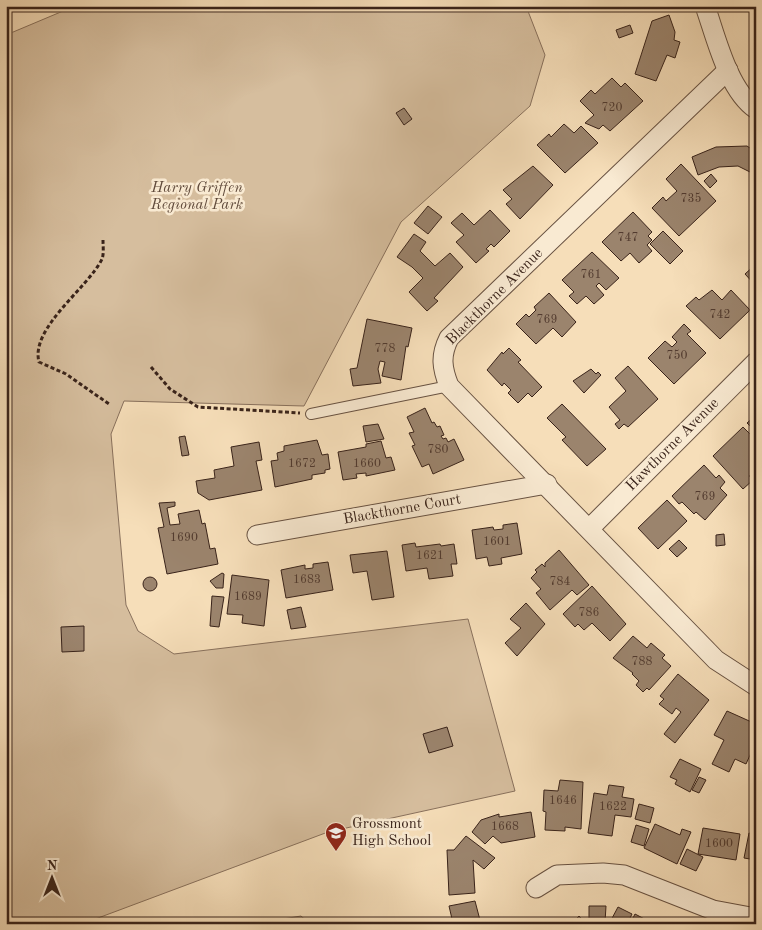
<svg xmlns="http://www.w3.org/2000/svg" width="762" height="930" viewBox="0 0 762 930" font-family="'Old Standard TT',serif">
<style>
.green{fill:#d6be9e;stroke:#88705c}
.building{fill:#9b846d;stroke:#39231a}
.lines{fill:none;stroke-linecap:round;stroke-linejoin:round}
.service-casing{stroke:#685242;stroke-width:12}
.minor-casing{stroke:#685242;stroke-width:21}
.path{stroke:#39231a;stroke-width:3;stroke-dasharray:4 2.5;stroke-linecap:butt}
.service{stroke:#f9ead2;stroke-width:10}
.minor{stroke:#f9ead2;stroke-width:19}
.labels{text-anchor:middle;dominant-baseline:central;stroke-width:5;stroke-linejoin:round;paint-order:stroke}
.number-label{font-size:12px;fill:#523b2f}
.park-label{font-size:15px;font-style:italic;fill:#604a3b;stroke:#f9ead2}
.street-label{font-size:15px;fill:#39231a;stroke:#f9ead2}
.poi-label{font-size:15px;fill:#39231a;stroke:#f9ead2;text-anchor:start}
</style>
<rect width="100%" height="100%" fill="#f6deb9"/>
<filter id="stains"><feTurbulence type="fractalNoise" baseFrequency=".004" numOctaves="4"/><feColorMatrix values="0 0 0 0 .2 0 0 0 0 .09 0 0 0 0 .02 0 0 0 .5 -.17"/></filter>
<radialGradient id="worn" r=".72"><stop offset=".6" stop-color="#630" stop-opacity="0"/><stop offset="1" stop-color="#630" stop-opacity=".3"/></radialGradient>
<g class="green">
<polygon points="75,6 526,6 545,55 530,106 401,222 304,406 124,401 111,434 126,605 138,631 174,654 468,619 515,791 328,832 82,924 6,924 6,35"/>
<polygon points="301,916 310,924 253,924"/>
</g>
<g class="building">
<polygon points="669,15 675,32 674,40 680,42 675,58 667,55 656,81 635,74 652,21"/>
<polygon points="630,25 633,33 619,38 616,30"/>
<polygon points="612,78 621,87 625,83 643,101 610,131 603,125 599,129 585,123 594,115 580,101 591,90 595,94"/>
<polygon points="404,108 412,119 404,125 396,113"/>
<polygon points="564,124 574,133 581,126 598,143 565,173 537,145 549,134 551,137"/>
<polygon points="747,146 756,152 756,167 752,173 738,166 719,167 698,175 692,157 716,147"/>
<polygon points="681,164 716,201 679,236 652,208 663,197 666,201 677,191 666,179"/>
<polygon points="533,166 553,185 520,219 506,204 512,199 503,190"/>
<polygon points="711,174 717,181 710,188 704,181"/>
<polygon points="428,206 442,217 428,234 414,223"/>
<polygon points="490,210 510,231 494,247 491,244 486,249 489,251 476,263 456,242 464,235 451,223 462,213 474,225"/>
<polygon points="633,212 652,232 648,236 652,240 647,245 652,251 639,263 630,253 621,261 602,242"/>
<polygon points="663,231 683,251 670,264 650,244"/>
<polygon points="414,234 426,242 420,251 435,266 450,253 463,267 434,298 438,301 427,311 409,292 423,278 412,267 397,257"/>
<polygon points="592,252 619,278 606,290 599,283 596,286 604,295 594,304 586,296 577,304 569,296 574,292 562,280"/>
<polygon points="756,264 756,286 745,274"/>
<polygon points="712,290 722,300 731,290 750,310 720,339 686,306 696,297 699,300"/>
<polygon points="549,293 576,322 562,337 553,328 536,344 516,324 526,314 529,317 536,310 534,307"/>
<polygon points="367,319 412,328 408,347 406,346 401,380 382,376 385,362 380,361 378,369 381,383 353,386 350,369 357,368"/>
<polygon points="684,324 691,331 687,334 706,353 674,384 648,358 665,341 672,347 677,342 672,337"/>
<polygon points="509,348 521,360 518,362 542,387 532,397 528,393 518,403 508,393 511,390 504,383 502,386 487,370 502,352 503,354"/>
<polygon points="628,366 658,399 628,427 624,424 619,429 615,424 620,420 609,407 626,391 615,378"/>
<polygon points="591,369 596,374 598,372 601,375 584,393 573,381"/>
<polygon points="562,404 606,449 587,466 562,440 566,437 547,418"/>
<polygon points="425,408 432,423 434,422 437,427 440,426 444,435 441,436 443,439 446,438 448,442 454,439 464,460 433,474 429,464 422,467 412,446 415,445 409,433 414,432 407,417"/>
<polygon points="756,415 756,432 747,423"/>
<polygon points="378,424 384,439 366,442 363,426"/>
<polygon points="743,427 756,440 756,470 749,476 753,480 743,489 713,456"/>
<polygon points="185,436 189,455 182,456 179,437"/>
<polygon points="317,440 322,455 328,454 330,469 325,470 325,473 312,475 312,479 275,487 271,461 278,460 277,453 284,451 284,446"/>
<polygon points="381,441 386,458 391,457 395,470 366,476 366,473 356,474 357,478 343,480 338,452 366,447 366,444"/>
<polygon points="259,442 262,460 256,461 262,490 209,500 198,493 196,481 215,478 214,470 234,466 231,447"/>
<polygon points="704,465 716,478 719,475 725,482 720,488 727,495 705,520 696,512 694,514 682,502 679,504 672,496"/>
<polygon points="667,500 687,521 658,549 638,528"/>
<polygon points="175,502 175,506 167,508 170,525 180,524 178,514 199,510 202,524 205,523 210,549 215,548 218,564 167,574 158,528 164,527 159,503"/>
<polygon points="517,523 522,554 501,558 502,564 489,566 487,557 476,559 472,530 493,527 494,530 503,529 503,525"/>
<polygon points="724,534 725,545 716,546 716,535"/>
<polygon points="679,540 687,548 677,557 669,549"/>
<polygon points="415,543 416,547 440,544 441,546 454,544 457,564 451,564 453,576 429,579 427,568 406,571 402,545"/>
<polygon points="559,550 589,585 577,595 572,590 550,610 536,593 541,589 531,578 537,572 535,570 542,564 545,567 545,563"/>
<polygon points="387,551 394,597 372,600 367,571 353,573 350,555"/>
<polygon points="328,562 333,590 286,598 281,570 305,565 305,569 313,568 313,564"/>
<polygon points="222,573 224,574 223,588 216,588 210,581"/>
<polygon points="232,575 269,580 264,626 242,623 243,615 227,614"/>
<circle cx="150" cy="584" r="7"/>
<polygon points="592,586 626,624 610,641 592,623 584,630 578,624 575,627 563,614"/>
<polygon points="212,596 224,597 219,627 210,626"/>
<polygon points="526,603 545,624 517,656 505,643 521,628 510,619"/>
<polygon points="301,607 306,627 291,629 287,610"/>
<polygon points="84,626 84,651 62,652 61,627"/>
<polygon points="633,636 647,648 651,643 665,655 662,658 671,666 649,690 647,688 643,692 636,685 639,681 632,674 633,673 613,658"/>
<polygon points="678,674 709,700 675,743 664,734 681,712 676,708 672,714 659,704 664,699 660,696"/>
<polygon points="727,711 756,724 756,756 751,753 746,764 735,759 729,772 712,764 724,740 714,735"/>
<polygon points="447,727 453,746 429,753 423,734"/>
<polygon points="680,759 701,769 690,792 675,784 677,780 670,777"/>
<polygon points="699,777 706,780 699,793 692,790"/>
<polygon points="560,780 583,782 581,829 565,827 565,831 545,830 546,812 543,811 544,790 558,791"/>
<polygon points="609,785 624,787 622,797 634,799 631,817 615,815 612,836 588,833 594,793 607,795"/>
<polygon points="639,804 654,808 650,823 635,819"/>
<polygon points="531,812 535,837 501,843 493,836 485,844 472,832 481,820 499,814 499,817"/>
<polygon points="655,824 680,835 682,829 691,832 677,864 644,848"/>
<polygon points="636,825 649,829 644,846 631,842"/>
<polygon points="703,828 740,834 736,860 698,854"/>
<polygon points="749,833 756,835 756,860 744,858"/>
<polygon points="466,836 495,858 484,869 473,860 475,893 449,895 447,850 454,850"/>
<polygon points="687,849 703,857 696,871 680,864"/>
<polygon points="475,901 481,924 447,924 447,921 452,919 449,906"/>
<polygon points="589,906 606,906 605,922 589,921"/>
<polygon points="618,907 632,914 627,924 609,924"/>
<polygon points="635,914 654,924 630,924"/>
<polygon points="579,916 587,924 571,924"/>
</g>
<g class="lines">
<g class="service-casing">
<polyline id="service" points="311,414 449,386"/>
</g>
<g class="minor-casing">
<g id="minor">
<path d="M705 6C716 37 728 90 756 109"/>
<path d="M728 70 449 338C440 356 442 368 449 386L716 660 756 686"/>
<polyline points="590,528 756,362"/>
<polyline points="257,535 547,484"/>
<polyline points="536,888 557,875 603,873 624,875 713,910 756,918"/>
</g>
</g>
<g class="path">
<path d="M103 240C103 246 104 254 102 259 88 288 30 328 39 362L66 374 109 404"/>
<polyline points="151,367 170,389 198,407 300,413"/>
</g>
<use href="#service" class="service"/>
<use href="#minor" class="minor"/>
</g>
<defs>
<g id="school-pin" transform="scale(1.125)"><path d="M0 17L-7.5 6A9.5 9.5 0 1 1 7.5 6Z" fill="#8f2418" stroke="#f9ead2"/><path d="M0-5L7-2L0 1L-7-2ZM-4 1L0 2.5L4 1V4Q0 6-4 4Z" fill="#fff"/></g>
</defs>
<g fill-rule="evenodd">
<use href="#school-pin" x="336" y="833"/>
</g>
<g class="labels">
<g class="number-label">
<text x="612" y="108">720</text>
<text x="691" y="199">735</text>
<text x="628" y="238">747</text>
<text x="591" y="275">761</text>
<text x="720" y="315">742</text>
<text x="547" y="320">769</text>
<text x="385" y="349">778</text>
<text x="677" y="356">750</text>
<text x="438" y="450">780</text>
<text x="302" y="464">1672</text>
<text x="367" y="464">1660</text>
<text x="705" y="497">769</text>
<text x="184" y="538">1690</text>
<text x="497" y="542">1601</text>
<text x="430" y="556">1621</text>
<text x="307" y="580">1683</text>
<text x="560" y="582">784</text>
<text x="248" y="597">1689</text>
<text x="589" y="613">786</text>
<text x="642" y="662">788</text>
<text x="563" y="801">1646</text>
<text x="613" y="807">1622</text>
<text x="505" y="827">1668</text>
<text x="719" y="844">1600</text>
</g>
<g class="park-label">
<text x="197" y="188">Harry Griffen<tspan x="197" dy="17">Regional Park</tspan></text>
</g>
<g class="street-label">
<text transform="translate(495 297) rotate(-45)">Blackthorne Avenue</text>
<text transform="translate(673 445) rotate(-45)">Hawthorne Avenue</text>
<text transform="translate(402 510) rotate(-10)">Blackthorne Court</text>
</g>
<g class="poi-label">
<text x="352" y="824">Grossmont<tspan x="352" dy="17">High School</tspan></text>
</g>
</g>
<rect width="762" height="930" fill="none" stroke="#f6deb9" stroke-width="25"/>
<rect x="8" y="8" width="747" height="915" fill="none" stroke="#39231a" stroke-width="2.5"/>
<rect x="12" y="12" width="737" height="905" fill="none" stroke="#39231a"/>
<g transform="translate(52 878)" stroke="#f9ead2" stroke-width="4" paint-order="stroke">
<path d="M0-4L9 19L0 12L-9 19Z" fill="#39231a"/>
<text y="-8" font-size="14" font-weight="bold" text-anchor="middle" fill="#39231a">N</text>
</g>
<rect width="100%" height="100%" filter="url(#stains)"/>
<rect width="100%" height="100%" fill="url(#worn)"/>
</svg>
